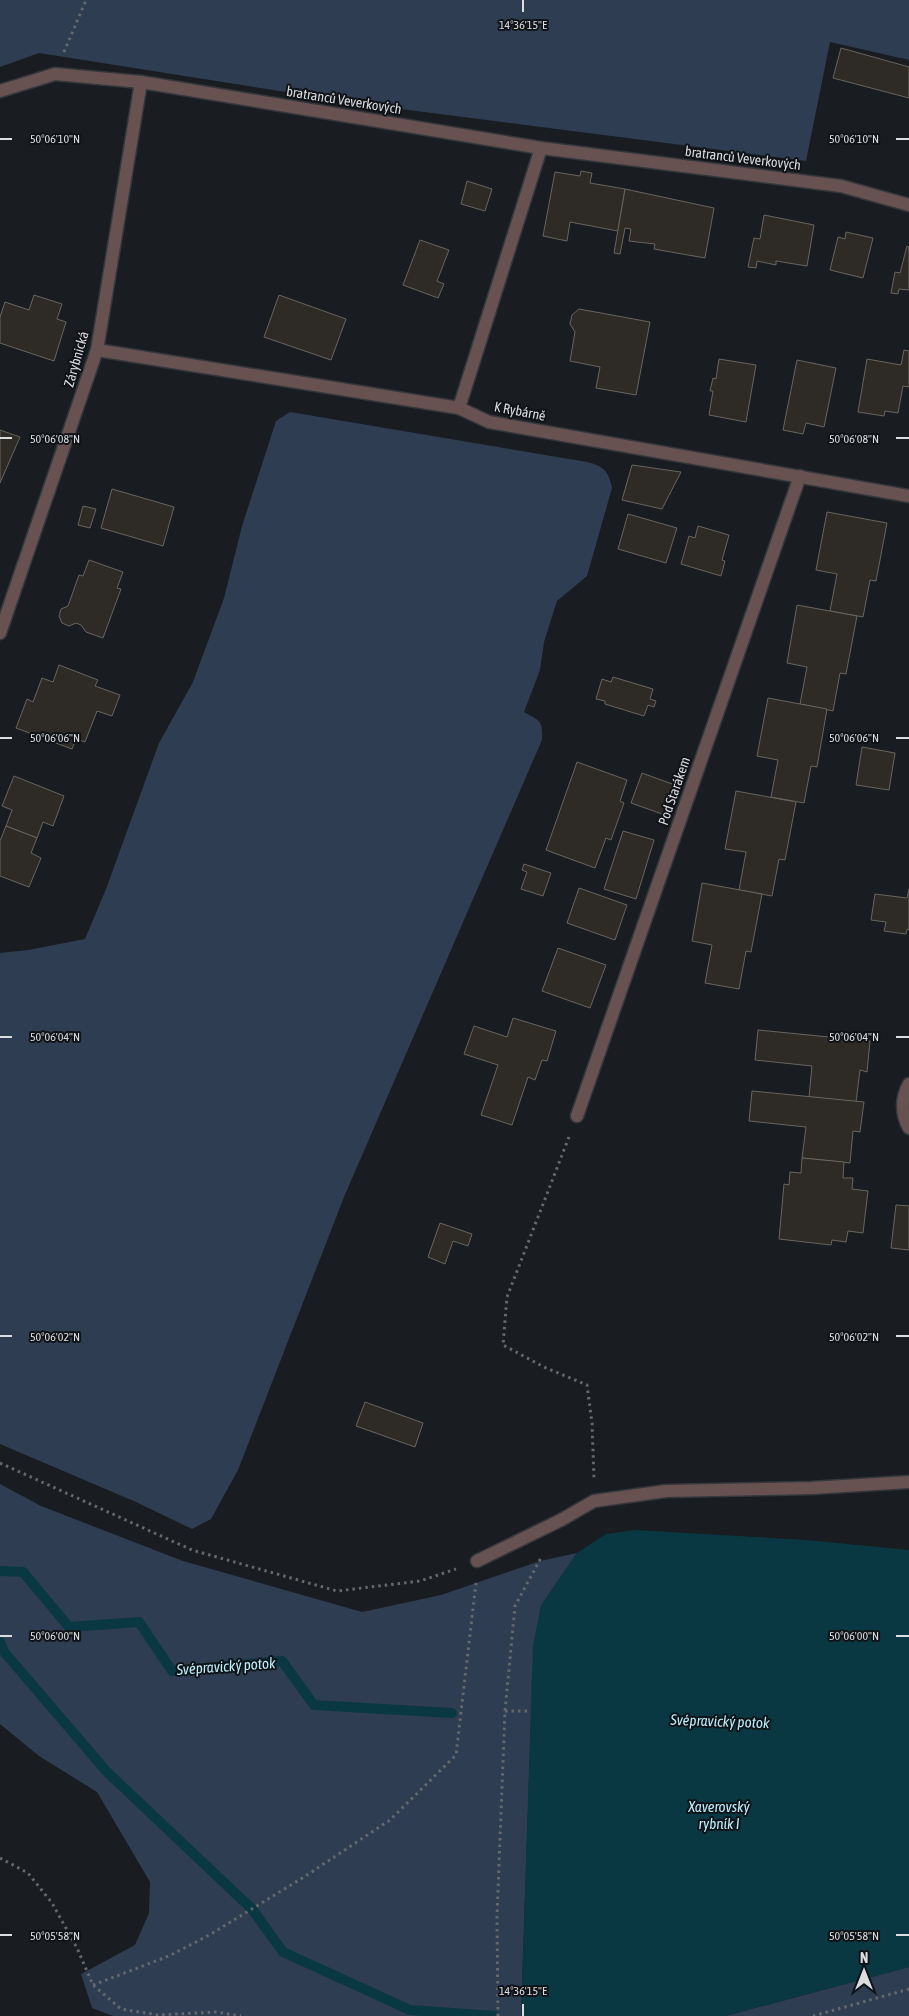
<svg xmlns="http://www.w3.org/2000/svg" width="909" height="2016" viewBox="0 0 909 2016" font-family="'Asap Condensed',sans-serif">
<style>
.green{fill:#2e3d52}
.water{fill:#0a3842}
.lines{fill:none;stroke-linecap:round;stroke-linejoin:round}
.stream{stroke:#0a3842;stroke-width:10}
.building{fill:#2e2a25;stroke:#69655f}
.minor-casing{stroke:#34373c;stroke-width:15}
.path{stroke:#65686c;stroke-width:3;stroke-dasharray:2.5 4;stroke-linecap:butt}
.minor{stroke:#675251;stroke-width:12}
.ticks{fill:none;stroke:#dbdde0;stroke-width:2}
.labels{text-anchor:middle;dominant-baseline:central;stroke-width:4;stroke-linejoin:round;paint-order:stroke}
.street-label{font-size:14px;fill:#dbdde0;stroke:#101317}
.water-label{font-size:15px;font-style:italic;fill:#bbeefc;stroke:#101317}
.ticks-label{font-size:12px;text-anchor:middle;fill:#dbdde0;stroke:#101317;stroke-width:4;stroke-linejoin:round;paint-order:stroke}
</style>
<rect width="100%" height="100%" fill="#191c21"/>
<g class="green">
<polygon points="0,0 909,0 909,60 830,42 806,161 362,104 39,53 0,67"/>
<path d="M290 412 587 462C604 466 609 472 612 488L587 576 557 601 544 642 540 670 524 712C540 721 543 720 542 740L344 1197 238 1470 211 1519 192 1529 136 1502 0 1444V953L28 950 85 939 106 889 159 743 193 682 224 598 242 526 276 421Z"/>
<polygon points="0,1484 41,1506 183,1561 362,1612 441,1595 540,1561 577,1553 541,1606 531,1719 521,2016 113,2016 92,2008 81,1974 135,1945 149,1913 150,1882 97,1792 39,1756 0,1724"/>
<polygon points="909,1967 909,2016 725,2016"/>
</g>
<polygon class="water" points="636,1530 806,1540 909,1550 909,1967 725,2016 521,2016 533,1645 541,1606 577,1553 606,1534"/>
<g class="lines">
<g class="stream">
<polyline points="0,1571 23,1572 69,1627 139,1622 172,1671 282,1661 314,1705 452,1713"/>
<polyline points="0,1642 5,1653 107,1772 252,1909 283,1952 410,2010 495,2016"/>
</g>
</g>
<g class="building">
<polygon points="841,48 909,67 909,98 833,78"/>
<polygon points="581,171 592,173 590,183 625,189 618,231 570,222 567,241 543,236 555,172 580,176"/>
<polygon points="467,181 492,189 485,211 461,204"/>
<polygon points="625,189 714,208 705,258 654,249 655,244 629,241 631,229 625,228 620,254 614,253"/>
<polygon points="764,215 814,225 807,266 776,261 776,265 757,261 756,268 748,267 754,238 760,239"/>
<polygon points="846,232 873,238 863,278 830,270 838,237 845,239"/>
<polygon points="420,240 449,250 437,281 444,284 438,298 403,285"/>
<polygon points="907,246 909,247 909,290 899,289 898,294 891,293 895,272 900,273"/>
<polygon points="34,295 62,304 57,319 66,322 54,361 0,343 0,317 5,302 29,310"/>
<polygon points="279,295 346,319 331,360 264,337"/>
<polygon points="579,309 650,322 636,395 596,388 600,367 570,361 575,332 570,324 572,315"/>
<polygon points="904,350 909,351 909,387 903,386 898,413 885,411 884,416 858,412 867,359 901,365"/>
<polygon points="719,359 756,365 746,422 709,415 713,391 710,391 713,378 716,379"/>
<polygon points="797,360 836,368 824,427 806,423 803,434 783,430"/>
<polygon points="0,430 20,437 0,483"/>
<polygon points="632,465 681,472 662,509 622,500"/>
<polygon points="112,489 174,507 163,546 101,528"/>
<polygon points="83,506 96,509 90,528 78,525"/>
<polygon points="827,512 887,523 876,581 870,580 863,617 830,611 837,574 816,570"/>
<polygon points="628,514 677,528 666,563 618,549"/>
<polygon points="698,526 729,535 722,560 725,561 721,576 681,564 689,536 695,538"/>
<polygon points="89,560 123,572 117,588 121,589 103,638 86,632 81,625 76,623 69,626 62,623 59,616 61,609 68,606 79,575 83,576"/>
<polygon points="797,605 857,616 846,674 840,673 833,711 800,704 807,667 787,663"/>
<polygon points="59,665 98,680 95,686 120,695 112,716 97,711 85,742 76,739 72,749 16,728 27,699 33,702 42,678 53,682"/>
<polygon points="613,677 653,689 650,699 656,701 654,707 648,705 644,716 605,704 605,701 596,699 602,679 611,682"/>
<polygon points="768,698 827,709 817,767 811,766 804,803 771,797 778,760 757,756"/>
<polygon points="862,747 895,753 889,790 856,785"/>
<polygon points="577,762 627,780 620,801 624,803 611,840 606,838 595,868 546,850"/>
<polygon points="642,773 675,785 665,815 631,803"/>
<polygon points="14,776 64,796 53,826 43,822 37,838 6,826 12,810 2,806"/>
<polygon points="736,791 796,802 785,860 779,859 772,896 739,890 746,852 725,849"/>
<polygon points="6,826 37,838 31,853 41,858 29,887 0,876 0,841"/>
<polygon points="623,831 654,840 636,899 604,889"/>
<polygon points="524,864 551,873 543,896 521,889 527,872 522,870"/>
<polygon points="702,883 762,894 751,952 746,951 739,989 705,983 712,945 692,941"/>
<polygon points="579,888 627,905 615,940 567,923"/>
<polygon points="909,889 909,930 907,929 906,934 884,931 886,922 871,920 875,894 907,898"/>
<polygon points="558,948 606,965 590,1008 542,991"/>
<polygon points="513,1018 556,1031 547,1061 542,1060 535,1080 528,1077 512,1125 481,1115 498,1065 464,1054 474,1026 507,1037"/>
<polygon points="758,1030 870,1041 867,1072 860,1070 856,1102 809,1097 812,1066 755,1060"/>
<polygon points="752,1091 864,1102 860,1132 853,1131 850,1163 802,1158 806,1127 749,1121"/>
<polygon points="802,1158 844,1162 843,1178 853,1178 852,1189 868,1191 863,1233 848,1231 846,1242 832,1240 831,1245 779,1239 784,1184 789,1185 790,1172 801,1173"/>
<polygon points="896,1205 909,1206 909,1250 891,1248"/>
<polygon points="440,1223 472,1234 468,1246 453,1241 445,1264 428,1257"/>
<polygon points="365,1402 423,1423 415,1447 356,1426"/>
</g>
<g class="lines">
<g class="minor-casing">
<g id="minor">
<polyline points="0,91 55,74 141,82 541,148 841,186 909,205"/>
<polyline points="97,350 459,408 489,422 909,496"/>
<polyline points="459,408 541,148"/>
<polyline points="0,633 97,350 141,82"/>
<path d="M909 1084C901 1098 901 1114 909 1128"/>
<polyline points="577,1116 800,476"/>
<polyline points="477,1561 561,1520 594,1501 666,1491 811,1488 909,1482"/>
</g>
</g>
<g class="path">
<polyline points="64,52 86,0"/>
<polyline points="569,1137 507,1297 503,1345 544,1367 587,1385 592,1423 594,1478"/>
<polyline points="0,1463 192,1550 337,1591 420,1581 456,1569"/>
<polyline points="505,1711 531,1711"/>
<polyline points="0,1858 28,1873 52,1903 77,1948 93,1985 121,2009 158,2015 216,2012 241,2016"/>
<polyline points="93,1985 169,1956 211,1934 304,1877 390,1820 456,1755 476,1583"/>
<polyline points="498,2016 497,1916 505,1711 515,1606 542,1556"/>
<polyline points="813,2016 909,1989"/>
</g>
<use href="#minor" class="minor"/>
</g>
<path class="ticks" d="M523 0V12M0 139H12M896 139H909M0 438H12M896 438H909M0 738H12M896 738H909M0 1037H12M896 1037H909M0 1336H12M896 1336H909M0 1636H12M896 1636H909M0 1935H12M896 1935H909M523 2004V2016"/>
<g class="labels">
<g class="street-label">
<text transform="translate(344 100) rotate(9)">bratranců Veverkových</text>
<text transform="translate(743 158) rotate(7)">bratranců Veverkových</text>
<text transform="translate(76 359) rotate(-74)">Zárybnická</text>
<text transform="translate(520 411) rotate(11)">K Rybárně</text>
<text transform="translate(674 791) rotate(-71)">Pod Starákem</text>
</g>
<g class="water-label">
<text transform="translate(226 1666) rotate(-4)">Svépravický potok</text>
<text transform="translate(720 1721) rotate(2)">Svépravický potok</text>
<text x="719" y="1806">Xaverovský<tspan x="719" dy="17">rybník I</tspan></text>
</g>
</g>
<g class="ticks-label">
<text x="523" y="29">14°36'15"E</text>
<text x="55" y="143">50°06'10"N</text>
<text x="854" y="143">50°06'10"N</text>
<text x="55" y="443">50°06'08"N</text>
<text x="854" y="443">50°06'08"N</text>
<text x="55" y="742">50°06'06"N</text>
<text x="854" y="742">50°06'06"N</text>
<text x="55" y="1041">50°06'04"N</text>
<text x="854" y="1041">50°06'04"N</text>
<text x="55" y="1341">50°06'02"N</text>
<text x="854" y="1341">50°06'02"N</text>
<text x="55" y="1640">50°06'00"N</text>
<text x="854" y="1640">50°06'00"N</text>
<text x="55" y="1940">50°05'58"N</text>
<text x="854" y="1940">50°05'58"N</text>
<text x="523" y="1995">14°36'15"E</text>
</g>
<g transform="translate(864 1971)" stroke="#101317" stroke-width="4" paint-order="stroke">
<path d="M0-4L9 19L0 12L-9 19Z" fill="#dbdde0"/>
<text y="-8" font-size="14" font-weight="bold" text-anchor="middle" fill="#dbdde0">N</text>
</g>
</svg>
